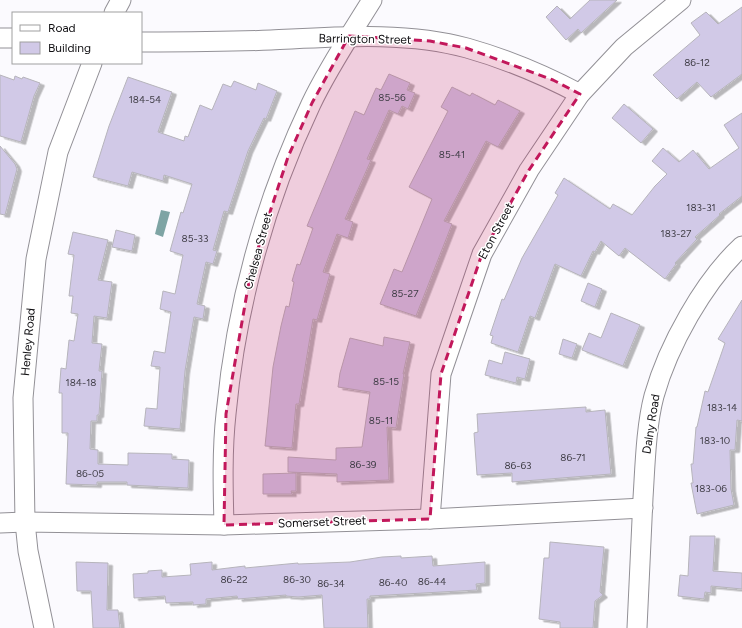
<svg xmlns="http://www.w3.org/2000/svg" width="742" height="628" viewBox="0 0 742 628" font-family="Figtree,sans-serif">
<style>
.water{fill:#7ea4a4}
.building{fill:#d1c9e7;stroke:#b6b4bb;filter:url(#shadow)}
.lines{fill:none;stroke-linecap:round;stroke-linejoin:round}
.minor-casing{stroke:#929096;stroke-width:21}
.minor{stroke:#fff;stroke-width:19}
.marked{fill:#c2185b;fill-opacity:0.2;stroke:#c2185b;stroke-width:3;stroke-dasharray:8 5;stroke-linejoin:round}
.labels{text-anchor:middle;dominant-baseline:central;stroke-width:3;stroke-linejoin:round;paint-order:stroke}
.number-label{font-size:10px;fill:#403e47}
.street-label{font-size:12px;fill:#100f12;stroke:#fff}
</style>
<defs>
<filter id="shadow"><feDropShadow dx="4.5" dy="2.5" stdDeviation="0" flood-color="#0004"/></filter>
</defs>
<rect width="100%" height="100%" fill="#fbfafe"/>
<polygon class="water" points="161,210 170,212 163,237 155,234"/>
<g class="building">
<polygon points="590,0 617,0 581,33 578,29 566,40 546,17 557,6 570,19"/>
<polygon points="742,7 742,74 711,97 697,82 677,99 653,75 700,35 691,23 706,12 718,24"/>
<polygon points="389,74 410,83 407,90 415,93 408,109 402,106 398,114 389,110 367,159 371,160 345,219 353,222 348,238 337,234 323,272 330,274 317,320 313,319 299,404 296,404 292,448 265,446 273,367 281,326 286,306 289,307 294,282 292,281 297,264 300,265 313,228 307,226 355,111 364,115 376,88 381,90"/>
<polygon points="0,75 14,80 15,76 22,79 23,77 40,83 34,96 21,142 0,136"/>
<polygon points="128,77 172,92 158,132 184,141 185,136 188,137 200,105 212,110 223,84 231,87 234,81 256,90 258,83 277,91 266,119 264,118 248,151 228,212 224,211 213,250 217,251 213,264 206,262 197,304 205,306 203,319 194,317 185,371 180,429 144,426 146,408 157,409 160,367 151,366 154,351 165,353 171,312 160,309 163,291 175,294 183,255 170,251 181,212 183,213 192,184 164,175 163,181 132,172 128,186 93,177 109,126"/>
<polygon points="452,87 470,96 472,93 495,105 498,100 520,111 498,147 486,141 444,221 452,224 416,316 380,304 394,269 402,272 432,199 409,187 448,111 441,107"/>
<polygon points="624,104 653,129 641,143 612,118"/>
<polygon points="742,113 742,196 719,214 720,215 695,237 697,239 675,263 676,264 665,279 625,248 619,256 601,241 595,252 593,251 581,276 555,264 535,318 530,316 518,352 491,343 493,336 490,335 502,299 504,300 522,258 558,195 555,193 564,178 610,209 613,204 632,215 655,186 667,174 652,161 663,148 679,162 693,150 709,169 739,148 724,125"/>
<polygon points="0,146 15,164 17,169 5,215 0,214"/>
<polygon points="116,230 135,235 132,251 112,247"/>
<polygon points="73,232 108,240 98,280 112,282 107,318 94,316 92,343 102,344 99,371 102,371 99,415 97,415 97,421 91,421 90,449 98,450 98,464 128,465 128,453 172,454 172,459 189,460 188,488 127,485 127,482 97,482 97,485 66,484 68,433 62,433 62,393 59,393 61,368 66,369 69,340 74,341 78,314 71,313 73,296 69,296 74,255 68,254"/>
<polygon points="588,283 602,289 595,307 581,301"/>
<polygon points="742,300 742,421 737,420 735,450 730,450 731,489 734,505 697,514 691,483 693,483 691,464 693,464 696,427 697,427 705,391 708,392 725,343 718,339"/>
<polygon points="611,313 640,325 623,366 582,350 589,333 601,338"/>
<polygon points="384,337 410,342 403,374 404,374 396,428 387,427 389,480 337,482 337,474 288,472 288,457 336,460 336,448 362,447 370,392 338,387 340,373 350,338 383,346"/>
<polygon points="563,339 577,344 572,358 559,354"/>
<polygon points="505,352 530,359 525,379 517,377 516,383 485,375 489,360 502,364"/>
<polygon points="586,407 586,412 605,410 611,474 512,482 512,473 477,475 474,433 478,432 477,414"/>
<polygon points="296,473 296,491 291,491 292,494 263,494 263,474"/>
<polygon points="690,536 715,536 713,571 742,573 742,589 711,586 711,593 705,592 704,599 678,596 680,575 688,576"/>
<polygon points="550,542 604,547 600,592 603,595 595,601 593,628 560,628 560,622 539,619 544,558 549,558"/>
<polygon points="401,556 401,558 432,556 433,566 485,562 485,583 476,584 477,590 370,596 370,599 367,599 368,628 324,628 322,595 298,597 286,596 286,595 238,599 237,596 206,599 206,604 193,605 193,602 166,603 165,596 134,598 133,574 148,573 148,571 162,570 162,577 191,575 190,564 212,562 212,570 245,566 245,568 298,563 298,564 350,562 382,557"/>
<polygon points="76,562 108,563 107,610 118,610 120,628 93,628 91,591 77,591"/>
</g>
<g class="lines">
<g class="minor-casing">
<g id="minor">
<polyline points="114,13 121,0"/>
<polyline points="0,38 13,38"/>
<path d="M141 42C185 42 228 42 271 40 335 37 406 31 467 48 506 59 544 75 580 94"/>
<polyline points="430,519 441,374 482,254 529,170 580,94 624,47 681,0"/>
<polyline points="0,523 25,522 224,525 430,519 643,508"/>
<path d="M224 525C223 489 222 450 226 414 236 307 265 201 311 104 328 68 351 34 372 0"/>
<polyline points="44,628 28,551 25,522 23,398 36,259 58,152 92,63"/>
<path d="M637 628C639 585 641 541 643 498 645 467 646 426 654 396 668 346 704 281 742 246"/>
</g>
</g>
<use href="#minor" class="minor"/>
</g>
<path class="marked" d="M349 36 430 41 466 48 553 80 580 94 529 170 482 254 441 374 430 519 224 525 226 414 251 270 288 157 312 103Z"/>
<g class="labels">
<g class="number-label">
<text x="697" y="62">86-12</text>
<text x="392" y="97">85-56</text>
<text x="145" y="99">184-54</text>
<text x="452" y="154">85-41</text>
<text x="701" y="207">183-31</text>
<text x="676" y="233">183-27</text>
<text x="195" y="238">85-33</text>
<text x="405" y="293">85-27</text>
<text x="386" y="381">85-15</text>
<text x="81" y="382">184-18</text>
<text x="722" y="407">183-14</text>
<text x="381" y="420">85-11</text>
<text x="715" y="440">183-10</text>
<text x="573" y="457">86-71</text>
<text x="363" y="464">86-39</text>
<text x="518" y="465">86-63</text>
<text x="90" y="473">86-05</text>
<text x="711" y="488">183-06</text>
<text x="234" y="579">86-22</text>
<text x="297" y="579">86-30</text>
<text x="432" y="581">86-44</text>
<text x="393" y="582">86-40</text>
<text x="331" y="583">86-34</text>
</g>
<g class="street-label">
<text transform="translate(365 39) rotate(1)">Barrington Street</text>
<text transform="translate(496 231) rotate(-62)">Eton Street</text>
<text transform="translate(258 251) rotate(-75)">Chelsea Street</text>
<text transform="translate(28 342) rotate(-85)">Henley Road</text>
<text transform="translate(651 424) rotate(-81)">Dalny Road</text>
<text transform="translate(322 522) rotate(-2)">Somerset Street</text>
</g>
</g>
<rect x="12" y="12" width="130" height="52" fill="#ffffff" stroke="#9f9fa0"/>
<rect x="20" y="25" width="20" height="6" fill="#ffffff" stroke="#9f9fa0"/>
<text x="48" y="32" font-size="12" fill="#100f12">Road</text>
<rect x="20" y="42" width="20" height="12" fill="#d1c9e7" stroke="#9f9fa0"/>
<text x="48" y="52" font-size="12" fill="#100f12">Building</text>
</svg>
